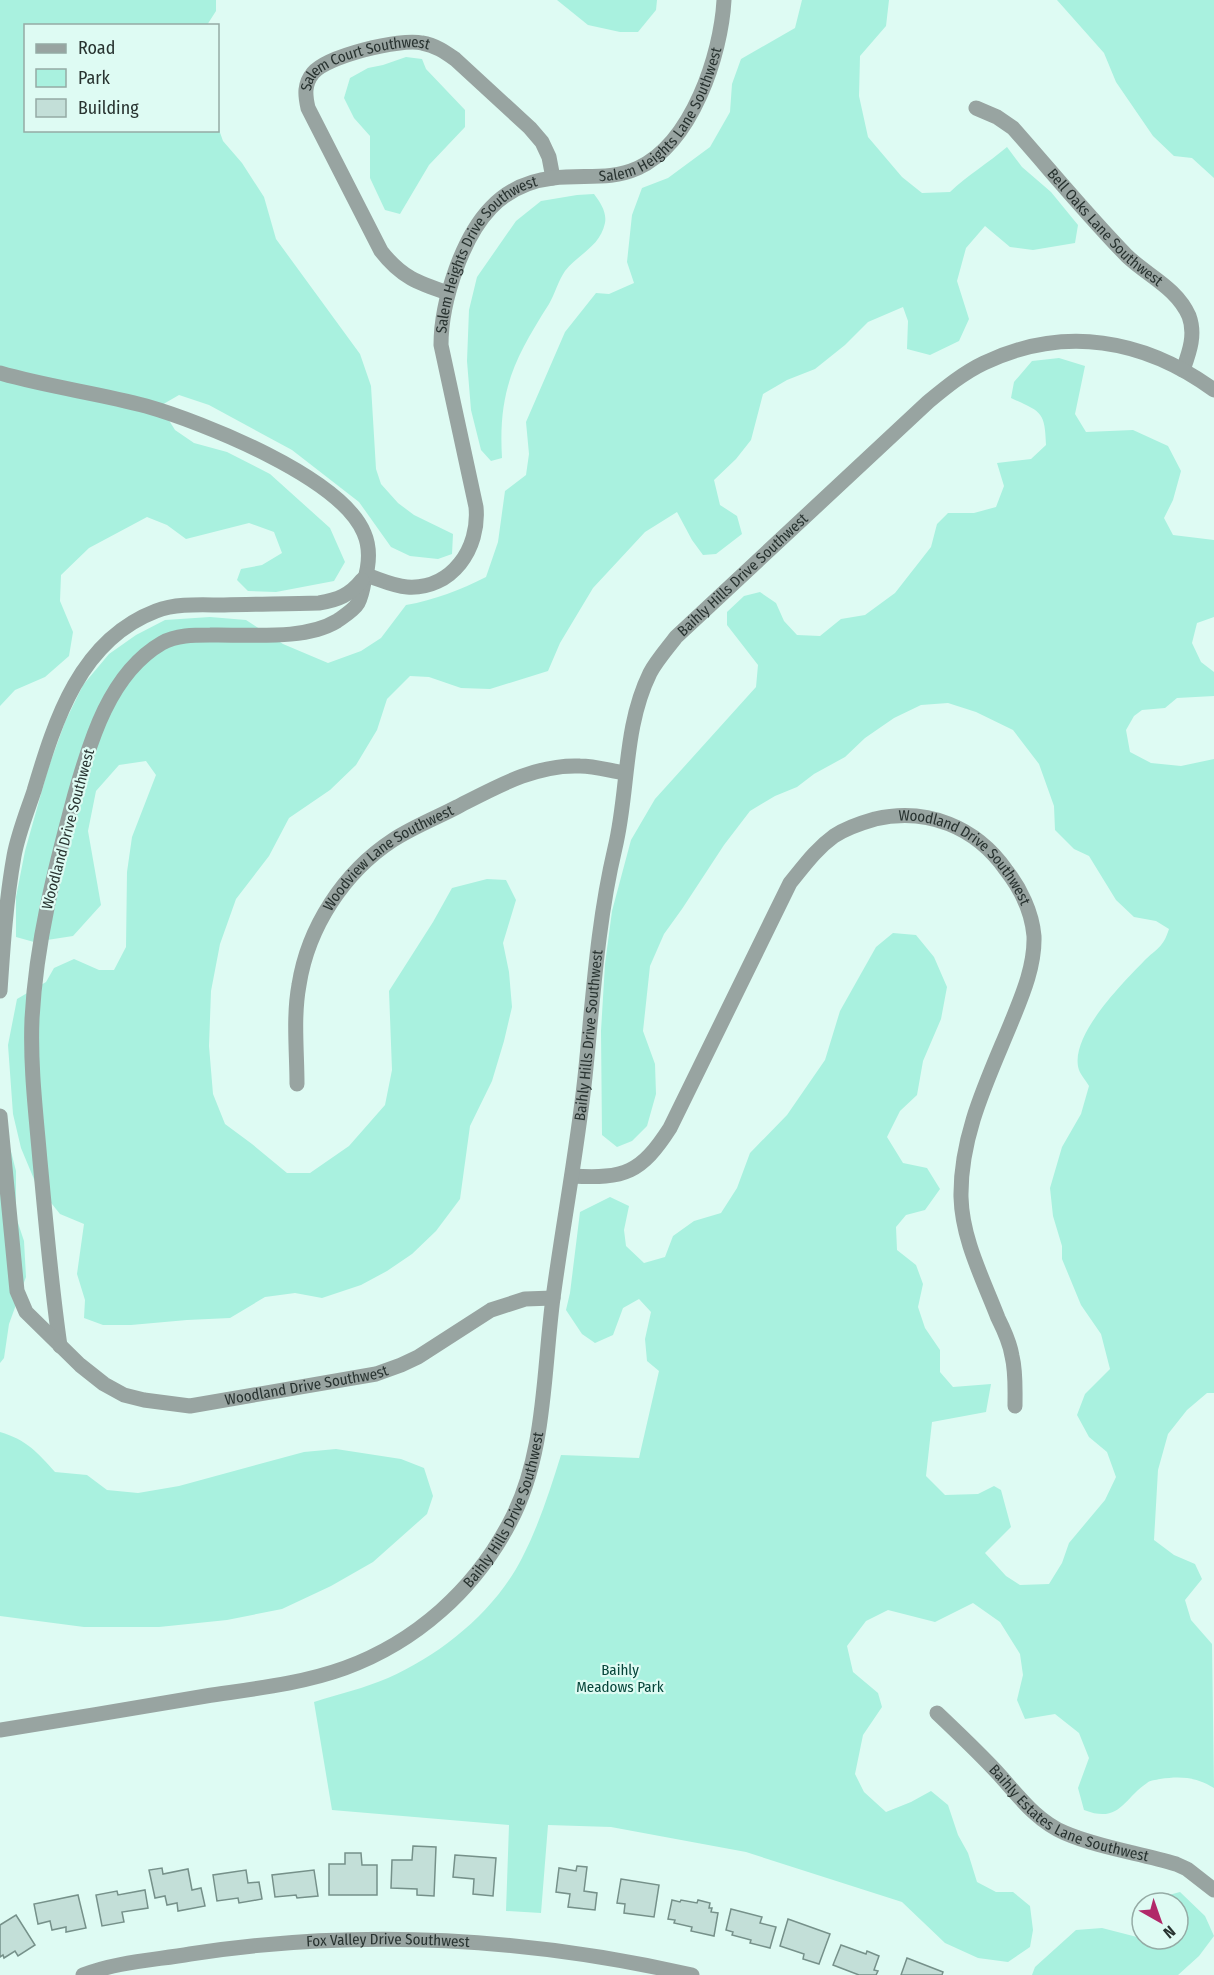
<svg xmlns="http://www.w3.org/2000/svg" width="1214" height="1975" viewBox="0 0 1214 1975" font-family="'Fira Sans Condensed',sans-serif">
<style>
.green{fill:#a9f1df}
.building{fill:#c3dfd8;stroke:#76918a;stroke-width:1.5}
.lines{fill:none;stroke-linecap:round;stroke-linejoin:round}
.minor{stroke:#98a4a1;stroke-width:15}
.tertiary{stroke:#98a4a1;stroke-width:15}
.labels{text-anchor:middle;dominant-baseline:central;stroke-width:4.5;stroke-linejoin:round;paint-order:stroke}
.street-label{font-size:15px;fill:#283330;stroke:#defbf3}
.park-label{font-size:15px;fill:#06453a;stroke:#defbf3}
</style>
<rect width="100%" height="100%" fill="#defbf3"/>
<g class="green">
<polygon points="0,0 216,0 216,11 207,25 26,26 26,130 218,130 218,127 223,141 242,163 264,197 276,239 360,354 371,386 376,469 381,484 398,503 414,515 453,534 452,554 438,559 410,556 391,547 359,502 292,450 209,405 179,395 160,406 175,430 194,443 227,452 270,474 330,528 345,562 334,581 276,592 248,591 237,580 241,569 262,565 282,553 274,532 249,523 186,539 167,525 147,517 89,548 61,575 60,601 73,632 69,656 45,677 15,690 0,706"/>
<polygon points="557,0 657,0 656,10 638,32 620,32 588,25"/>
<path d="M802 0H889L886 26 860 56 859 96 868 137 902 177 922 193 950 192C968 175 988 163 1007 147L1022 167 1051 192 1078 225 1075 243 1033 250 1010 247 985 226 966 248 957 281 969 319 959 341 930 355 907 349 908 321 903 307 868 322 845 345 815 369 787 380 763 394 751 440 736 459 714 480 720 505 737 516 742 534 716 554 703 555 692 540 677 512 645 532 593 588 560 643 548 671 490 689 461 688 429 677 410 676 387 699 377 730 356 765 330 790 289 818 269 856 236 899 220 944 211 991 209 1046 213 1094 225 1124 252 1144 287 1173H310L349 1146 385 1105 392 1070 389 991 433 922 452 888 487 879 506 880 516 900 503 943 509 972 512 1007 504 1041 492 1081 470 1126 460 1199 436 1231 412 1254 387 1271 361 1285 322 1298 295 1293 265 1297 230 1318 187 1320 131 1325H103L84 1318 85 1300 77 1274 84 1224 60 1214 36 1184 21 1148 13 1114 8 1045 17 999 46 982 54 968 74 959 99 970H114L126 947 127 872 132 837 156 775 146 761 119 765 96 791 88 831 101 905 73 936 34 942 16 937V897L25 851 48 769 65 722 83 685 109 654 136 635 165 620 210 617 246 620 283 644 328 663 361 651 381 638 406 605C435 600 460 590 486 577L498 542 505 491 526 475 529 454 526 422 565 332 596 293 609 294 634 283 627 262 632 215 642 188 668 178 710 147 730 112 732 84 741 59 795 28Z"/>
<polygon points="1057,0 1214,0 1214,178 1192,158 1174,156 1153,136 1116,82 1104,53"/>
<polygon points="406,57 422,59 426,69 465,110 465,127 429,165 400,214 385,210 370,178 370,136 354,118 344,98 350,78 368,68 383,65"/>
<path d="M594 194C600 202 607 212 605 223 600 247 578 254 565 271 558 281 555 294 549 304 514 359 498 391 502 458L491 461 481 450 471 410 467 361 469 310 477 277 516 221 541 201 577 195Z"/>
<path d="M1059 358 1085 366 1075 414 1086 432 1133 430 1168 446 1181 471 1173 500 1164 518 1173 535 1214 540V617L1197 623 1192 643 1201 662 1214 672V696L1177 698 1165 708 1142 710 1134 716 1126 730 1130 752 1151 763 1181 766 1214 759V1393H1207L1187 1410 1168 1434 1158 1470 1154 1540 1174 1555 1195 1564 1202 1579 1185 1600 1191 1620 1212 1644 1214 1788C1196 1777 1181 1776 1160 1779 1156 1780 1150 1780 1147 1783 1123 1799 1120 1824 1084 1810L1078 1788 1089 1758 1079 1733 1055 1714 1025 1719 1017 1700 1023 1675 1020 1654 1000 1622 973 1603 935 1622 888 1610 866 1621 847 1646 853 1672 878 1693 882 1707 863 1735 855 1774 864 1792 886 1812 911 1802 931 1791 948 1805 958 1835 968 1853 977 1882 996 1892H1013L1030 1906 1033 1930 1030 1947 1008 1962 978 1958 945 1943 902 1902 746 1852 611 1827 548 1825 541 1913 506 1911 509 1825 332 1810 314 1702C339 1694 365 1688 388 1678 442 1654 495 1611 522 1558 539 1525 550 1490 561 1455L639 1458 659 1371 647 1361 645 1339 651 1312 639 1299 623 1308 613 1335 595 1343 582 1334 566 1310 570 1293 580 1212 610 1197 629 1206 624 1230 626 1246 644 1263 665 1257 673 1236 694 1221 721 1213 737 1188 750 1153 787 1115 825 1060 840 1011 876 947 893 933 916 935 934 957 947 987 941 1019 923 1061 917 1095 900 1111 887 1137 903 1163 927 1168 940 1189 925 1210 906 1215 896 1227 897 1250 916 1265 923 1284 918 1307 925 1328 940 1350V1372L953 1387 991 1384 986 1412 932 1422 926 1476 945 1495 978 1494 994 1486 1001 1490 1011 1527 985 1553 1006 1576 1020 1585 1049 1584 1062 1563 1069 1543 1105 1500 1116 1477 1107 1452 1089 1437 1077 1415 1085 1394 1110 1369 1101 1334 1081 1305 1062 1259V1246L1053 1216 1050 1188 1062 1147 1081 1114 1089 1086C1086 1081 1081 1075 1079 1070 1068 1037 1123 983 1144 961 1157 948 1163 948 1169 929L1156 921 1134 917 1116 900 1089 856 1074 849 1055 830 1054 806 1039 764 1013 730 976 712 948 703 921 705 894 718 865 738 845 757 814 774 797 787 775 796 750 811 724 845 682 909 664 934 650 966 643 1031 655 1064 656 1094 647 1126 632 1141 617 1147 602 1135 601 1031 605 964 612 911 631 840 655 799 756 687 758 665 727 625V612L744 596 760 592 776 603 784 621 797 635 820 636 841 619 865 615 895 593 931 547 937 524 948 513H974L996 507 1004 486 997 463 1031 459 1046 445C1045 411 1041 412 1011 398L1014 382 1032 361Z"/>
<polygon points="0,1134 7,1136 16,1171 16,1217 24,1241 26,1277 9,1324 4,1358 0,1363"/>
<path d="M0 1432C27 1440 37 1452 55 1472L87 1475 107 1490 138 1493 179 1486 304 1452 336 1449 401 1459 424 1468 433 1496 427 1514 373 1562 331 1586 282 1609 227 1620 159 1627H84L0 1616Z"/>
<polygon points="1180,1892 1205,1916 1214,1936 1199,1956 1178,1975 1032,1975 1035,1967 1076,1930 1102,1928 1137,1937 1142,1933 1142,1939 1178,1939 1178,1903 1162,1903 1165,1896"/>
</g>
<g class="building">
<polygon points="413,1846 436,1847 434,1896 417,1895 417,1889 391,1888 392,1860 412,1860"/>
<polygon points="345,1853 361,1853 362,1865 377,1865 377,1895 329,1895 329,1864 345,1864"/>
<polygon points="455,1855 496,1858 493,1896 473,1894 474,1879 453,1877"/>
<polygon points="577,1866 587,1867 584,1891 597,1893 595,1910 568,1907 570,1894 556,1892 559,1868 576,1871"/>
<polygon points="162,1868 163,1874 188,1869 192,1890 201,1888 205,1906 178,1911 177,1903 167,1905 165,1896 155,1898 149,1870"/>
<polygon points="246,1870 248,1883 259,1882 262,1899 239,1903 238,1898 217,1901 213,1875"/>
<polygon points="314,1870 318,1896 297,1898 296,1895 275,1897 272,1875"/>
<polygon points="621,1879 659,1885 654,1917 624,1913 625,1904 617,1903"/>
<polygon points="145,1890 148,1908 122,1912 124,1922 102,1926 96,1895 117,1891 118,1895"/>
<polygon points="78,1895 86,1928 66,1932 66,1927 52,1930 50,1921 38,1924 34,1904"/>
<polygon points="672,1900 680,1902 681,1900 697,1903 698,1900 710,1903 709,1908 712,1908 711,1912 718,1913 714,1936 691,1931 692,1927 674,1923 675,1920 668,1919"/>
<polygon points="731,1909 762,1917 760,1923 776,1927 770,1948 750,1943 751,1940 732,1935 733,1932 726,1930"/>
<polygon points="16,1915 35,1945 18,1956 15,1951 4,1958 3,1955 0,1957 0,1925"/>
<polygon points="788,1919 830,1934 819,1964 803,1959 804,1954 780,1946"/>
<polygon points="841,1945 866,1954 867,1951 879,1956 874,1970 878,1971 876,1975 859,1975 833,1965"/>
<polygon points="907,1958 943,1972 942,1975 901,1975"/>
</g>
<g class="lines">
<g class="minor">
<path id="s1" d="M976 108 997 117 1013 128C1051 171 1087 215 1127 256 1148 276 1177 288 1189 316 1196 335 1189 353 1183 370"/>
<path id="s2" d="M448 293C418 283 401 277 381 251L308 108C305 95 304 84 313 73 327 56 400 38 422 43 435 45 445 52 455 59L530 128 542 142 549 157 553 178"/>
<path d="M0 373C48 387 98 393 146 406 202 422 341 477 364 533 371 549 369 566 364 582 363 588 361 597 358 603 354 610 344 616 337 621 304 641 248 634 210 635 194 635 176 635 162 643 110 673 90 741 75 794 55 868 36 942 32 1019 30 1066 36 1114 40 1161 46 1223 51 1284 60 1346"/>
<path id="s3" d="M366 575C379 579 393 586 407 587 452 590 480 548 476 507L441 345C441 319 447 294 456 269 473 222 499 184 553 178 584 174 609 181 638 168 692 143 721 55 724 0"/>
<path d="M0 991C3 946 6 901 14 856 18 834 27 812 34 791 55 720 80 640 156 611 177 603 202 605 224 605 255 604 287 604 319 603 338 600 350 595 362 580"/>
<path id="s4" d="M297 1084C297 1052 293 1017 299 985 308 927 344 872 393 840 413 827 436 818 457 807 496 787 536 764 580 766 595 766 611 771 625 773"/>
<path id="s5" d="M0 1116 17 1291 26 1312 80 1365 104 1384 124 1395 144 1400 190 1406 376 1374 401 1365 418 1357 491 1310 525 1299 553 1298"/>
<path id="s6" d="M572 1176C625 1179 641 1173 670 1128L790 883C804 866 816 849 834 836 846 828 861 823 875 819 927 807 976 827 1006 870 1020 888 1032 912 1034 936 1035 966 1022 996 1011 1023 988 1079 960 1135 961 1197 962 1239 983 1279 998 1318 1004 1330 1010 1343 1012 1356 1016 1372 1015 1389 1015 1406"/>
<path id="s7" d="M937 1713C956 1731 975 1749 993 1768 1015 1791 1034 1820 1065 1833 1100 1848 1140 1853 1176 1864L1187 1869 1214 1890"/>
<path id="s8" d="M0 1730C69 1719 137 1708 206 1696 252 1689 301 1684 345 1668 416 1642 474 1590 509 1524 546 1456 543 1373 553 1298 563 1224 577 1151 585 1077 593 1000 597 924 615 848 629 790 623 728 650 673 657 660 667 649 676 637L928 402C945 388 963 373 984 363 1064 325 1144 339 1214 390"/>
</g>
<path class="tertiary" id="s9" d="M83 1975C116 1962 155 1960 190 1954 359 1928 525 1937 692 1975"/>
</g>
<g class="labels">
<g class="street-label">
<text stroke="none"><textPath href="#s2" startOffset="330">Salem Court Southwest</textPath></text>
<text stroke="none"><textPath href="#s3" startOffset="688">Salem Heights Lane Southwest</textPath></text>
<text stroke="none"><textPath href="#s1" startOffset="178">Bell Oaks Lane Southwest</textPath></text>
<text stroke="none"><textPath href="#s3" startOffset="436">Salem Heights Drive Southwest</textPath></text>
<text stroke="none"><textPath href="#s8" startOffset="1575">Baihly Hills Drive Southwest</textPath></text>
<text transform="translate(68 829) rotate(-75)">Woodland Drive Southwest</text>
<text stroke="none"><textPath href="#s4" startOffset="262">Woodview Lane Southwest</textPath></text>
<text stroke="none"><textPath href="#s6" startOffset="606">Woodland Drive Southwest</textPath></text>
<text stroke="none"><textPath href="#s8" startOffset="1071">Baihly Hills Drive Southwest</textPath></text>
<text stroke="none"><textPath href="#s5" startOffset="513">Woodland Drive Southwest</textPath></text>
<text stroke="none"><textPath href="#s8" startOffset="585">Baihly Hills Drive Southwest</textPath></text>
<text stroke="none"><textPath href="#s7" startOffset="170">Baihly Estates Lane Southwest</textPath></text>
<text stroke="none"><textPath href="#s9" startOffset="308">Fox Valley Drive Southwest</textPath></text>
</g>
<g class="park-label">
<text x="620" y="1670">Baihly<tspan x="620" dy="17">Meadows Park</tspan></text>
</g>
</g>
<rect x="24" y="24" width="195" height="108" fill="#defbf3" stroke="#95aba5" stroke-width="1.5"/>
<rect x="36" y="44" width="30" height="9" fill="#98a4a1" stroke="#95aba5" stroke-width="1.5"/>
<text x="78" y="54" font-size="18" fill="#283330">Road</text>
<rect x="36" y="69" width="30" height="18" fill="#a9f1df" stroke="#95aba5" stroke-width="1.5"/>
<text x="78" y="84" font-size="18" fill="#283330">Park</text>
<rect x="36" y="99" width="30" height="18" fill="#c3dfd8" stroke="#95aba5" stroke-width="1.5"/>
<text x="78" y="114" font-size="18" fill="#283330">Building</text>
<g transform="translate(1160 1921) rotate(140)"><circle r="28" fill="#defbf3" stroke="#95aba5" stroke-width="1.5"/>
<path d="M0-4.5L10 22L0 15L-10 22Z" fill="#b12869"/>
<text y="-9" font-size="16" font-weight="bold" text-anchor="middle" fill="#283330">N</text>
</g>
</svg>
